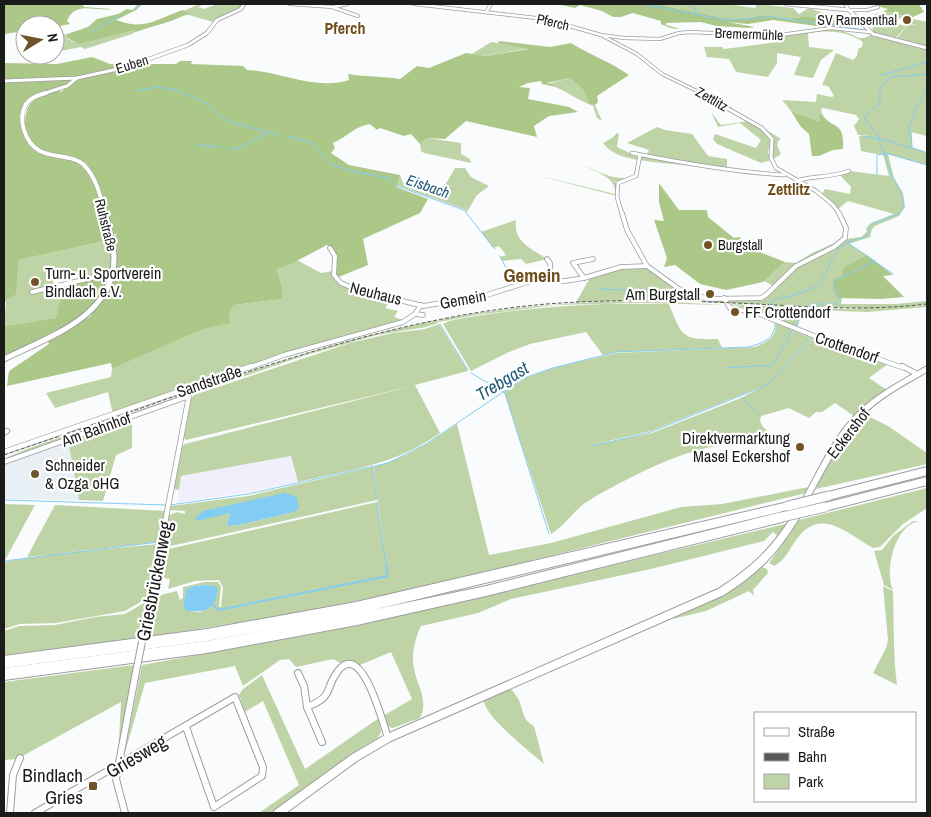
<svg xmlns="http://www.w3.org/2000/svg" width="931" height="817" viewBox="0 0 931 817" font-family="'Archivo Narrow',sans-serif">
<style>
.commercial{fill:#f1effc}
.built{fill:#e8f0f6}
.green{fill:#bfd4a6;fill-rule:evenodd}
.forest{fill:#acc888}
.water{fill:#83ccf4}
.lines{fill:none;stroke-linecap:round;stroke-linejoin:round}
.stream-far1{stroke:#83ccf4;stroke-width:1}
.stream{stroke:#83ccf4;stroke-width:2}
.minor-far4-casing{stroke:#9c9d9e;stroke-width:4}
.minor-far3-casing{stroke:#9c9d9e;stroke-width:4.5}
.minor-far2-casing{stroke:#9c9d9e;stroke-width:5.5}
.minor-far1-casing{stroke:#9c9d9e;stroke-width:6}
.minor-casing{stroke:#9c9d9e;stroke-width:8}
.tertiary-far2-casing{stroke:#9c9d9e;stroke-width:4.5}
.tertiary-far1-casing{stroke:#9c9d9e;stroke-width:5}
.tertiary-casing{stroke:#9c9d9e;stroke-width:7}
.secondary-casing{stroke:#9c9d9e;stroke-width:2}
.motorway-casing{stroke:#9c9d9e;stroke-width:2}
.minor-far4{stroke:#fff;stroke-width:2.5}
.minor-far3{stroke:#fff;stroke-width:3}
.minor-far2{stroke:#fff;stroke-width:4}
.minor-far1{stroke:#fff;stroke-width:4.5}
.minor{stroke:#fff;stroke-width:6}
.tertiary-far2{stroke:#fff;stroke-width:3}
.tertiary-far1{stroke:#fff;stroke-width:4}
.tertiary{stroke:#fff;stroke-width:5}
.secondary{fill:#fff;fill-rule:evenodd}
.motorway{fill:#fff;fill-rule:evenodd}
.rail{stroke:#59595a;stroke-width:1;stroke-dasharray:4 2;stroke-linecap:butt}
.minor-bridge-casing{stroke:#9c9d9e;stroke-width:8;stroke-linecap:butt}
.motorway-bridge-casing{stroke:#9c9d9e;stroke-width:11;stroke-linecap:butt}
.minor-bridge{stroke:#fff;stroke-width:6}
.motorway-bridge{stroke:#fff;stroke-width:9}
.poi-dot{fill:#715327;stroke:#fff;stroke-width:2}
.labels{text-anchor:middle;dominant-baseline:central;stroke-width:4.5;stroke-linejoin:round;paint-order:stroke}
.far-poi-label{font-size:14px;fill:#1b1b1c;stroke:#fff;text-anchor:end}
.far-street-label{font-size:14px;fill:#1b1b1c;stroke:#fff}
.far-water-label{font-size:15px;font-style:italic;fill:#225a76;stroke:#fff}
.far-quarter-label{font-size:16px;font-weight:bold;fill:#704e1b;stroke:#fff}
.poi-label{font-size:16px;fill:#1b1b1c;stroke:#fff;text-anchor:start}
.street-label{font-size:16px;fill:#1b1b1c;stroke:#fff}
.water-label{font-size:18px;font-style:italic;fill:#225a76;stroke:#fff}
.quarter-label{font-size:19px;font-weight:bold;fill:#704e1b;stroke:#fff}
.near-street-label{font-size:19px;fill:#1b1b1c;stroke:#fff}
.near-poi-label{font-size:19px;fill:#1b1b1c;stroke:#fff;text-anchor:end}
</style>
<rect width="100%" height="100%" fill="#fafbfc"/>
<polygon class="commercial" points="291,456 298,482 249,492 177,503 181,476"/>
<polygon class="built" points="68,440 79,500 4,499 4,463"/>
<g class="green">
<polygon points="200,4 202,5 198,7 204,9 218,4 242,4 241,7 213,22 185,14 183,11"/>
<polygon points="656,4 726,4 755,8 757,4 767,4 767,5 793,8 799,14 809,8 841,19 836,20 836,24 800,16 802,18 794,19 797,21 763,15 743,19 724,18"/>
<path d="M884 11 903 16 894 23 906 26 896 38H892L900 40 897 38 908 24 916 25 910 23 914 19 927 22V47L921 45 927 48V136L911 132 912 147 927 152V165L888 154 894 178 903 193 905 207 899 216 875 226 872 229 870 237 849 244 867 255 846 266 837 298H842L841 304H896L927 301V304C861 312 794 305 728 303L727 300H758L806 260 836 247 846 239 861 237 867 232 866 228 871 223 894 214 848 201 838 209 822 194 825 189 850 194 851 187 840 175 849 171 889 176 883 154H876L861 151 859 136 869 135H858L854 126 859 119 856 115 823 108 821 109 822 114 819 115 820 119 818 121 791 111 782 100 816 102 817 94 832 97 834 96 828 86 822 85 836 53 853 60 857 56 858 49 862 47 863 42C846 31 829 30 809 33L808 34 809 47 834 50 821 60 813 78 794 75 801 57 777 53V63L768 77 736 72 729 59 707 57 704 47H722L724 49 778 42 776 36H770C796 34 823 21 848 33 858 37 862 42 871 34L869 31H873L870 16Z"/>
<polygon points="55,30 59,35 67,34 66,38 76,43 137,30 132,34 85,49 81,47 55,52 55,44 61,40 55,39"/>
<polygon points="491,42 531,48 486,56 472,54"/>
<path d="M570 78 583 90 589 104 595 105 602 121 597 118 593 106C577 100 564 89 547 84Z"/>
<polygon points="723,100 733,109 781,139 779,140 777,145 781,154 772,160 769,152 773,141 771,139 768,152 771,160 761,163 717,144 713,139 715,134 756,148 761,140 740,123 718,127 711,112 721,125 749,121 722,103"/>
<path d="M657 127 665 130 692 134 708 156 727 159V169C698 165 669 165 640 160V157L646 156 649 150 627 143Z"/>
<path d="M617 133 619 134 617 147 638 157 636 175 618 182 614 181 617 184 616 195H613L532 174 615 194C618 177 592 170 580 164 598 170 614 183 634 176L638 160C624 157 612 155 603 143L612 138Z"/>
<polygon points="427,138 461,143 461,154 470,159 471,163 424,153 421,151 420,144"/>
<polygon points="455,168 465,168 471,177 489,186 477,195 467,212 464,209 396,185 400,175 403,183 428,193 436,193 447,182"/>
<path d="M834 208 836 209 845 227 844 238C832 248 818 252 804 260 793 267 783 276 773 286L764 281 785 262 796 263 812 253 839 241C848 230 840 218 834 208Z"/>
<path d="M516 220C513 242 532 249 547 259L526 264 521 259 502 261 500 257 506 255 499 246 493 248 481 232Z"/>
<polygon points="109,240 113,258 111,272 78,280 78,272 54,278 53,287 64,285 57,318 4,326 6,300 16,295 19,260"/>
<polygon points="297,260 321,273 333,271 336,280 354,290 391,300 385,308 398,311 394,317 403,320 284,354 113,415 108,392 55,408 46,393 111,377 112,369 204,329 229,323 229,314 234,305 283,299 282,287 277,269"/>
<polygon points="642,267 648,268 678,290 675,297 697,301 723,300 724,303 673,300 576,302 590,278 615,269"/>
<path d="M655 301 725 305 639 303 556 305 476 315 439 322 438 320C510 306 583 301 655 301Z"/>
<path d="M604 304H669C682 336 681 340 718 339L722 348 616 352 603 355 586 332 530 344 509 352 471 371 443 324 449 321C500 311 552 306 604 304Z"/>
<polygon points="729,304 845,309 927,305 927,307 867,312 814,310 801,317 796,327 744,309 743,307"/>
<path d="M437 320 438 323 426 327 377 335 303 356 4 460C10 453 74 433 88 428 203 388 317 344 437 320Z"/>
<path d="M776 322 792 329 793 332 787 341 794 331 811 338 767 385 812 338 888 364 869 378 887 390 854 416 835 403 822 412H816L809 418 789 408 761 416 760 421 763 427 772 435 767 436 761 442C714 441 673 456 632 477 616 485 600 493 585 503 573 512 564 526 551 534L504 392 525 378 553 368 616 353 755 347C767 342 777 337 776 322ZM766 385 741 398 652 433 592 445 651 431Z"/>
<path d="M439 324 468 371 415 385 440 433C395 465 350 470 298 482L291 456 181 476 179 490 174 489 182 447 185 444 412 386 186 440 183 437 190 400 194 395 350 343 393 333 425 329Z"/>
<path d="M864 414 888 426 927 453V464L816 489C827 463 843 433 864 414Z"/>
<polygon points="132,418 132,448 116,455 103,501 79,500 68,440"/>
<path d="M457 424 489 555 551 543 681 507 722 504 809 487 806 493 416 589 282 616 147 637 153 597 177 591 180 600 183 598V587L204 582H218L221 586 219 607H221L223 587 219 580 195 581 168 589 170 579 163 578 158 573 162 552 164 550 377 502 388 575 373 467C405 459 430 442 457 424ZM205 585 211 608 200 612 187 611V589L193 586Z"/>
<path d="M372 467 377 500 180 544 165 547 163 546 169 515 177 512 185 514V511L170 510 171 506 248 496ZM294 512 239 525 227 526 230 513Z"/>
<path d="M927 488V508L903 524 880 547 873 548C844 531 818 505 794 543 788 552 784 561 774 566L769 563 799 520Z"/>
<polygon points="4,504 35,505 4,562 51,554 159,544 147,598 125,611 56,623 20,624 4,629"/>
<polygon points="55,505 165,511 159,542 27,557"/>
<path d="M913 521H919C895 525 884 570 893 590L884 585 874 551 882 550 893 536Z"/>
<path d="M789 523 779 537 773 532 764 541 651 569 511 599 478 613 421 626C415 638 411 655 414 668 417 686 429 700 420 718L393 728 389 727 383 716 412 699 391 652 360 665 353 662 342 664 333 659 296 667 289 659 280 660 243 686 235 666 145 683 124 756 142 665 357 626Z"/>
<path d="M762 567 767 569 768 573 753 590 754 596 749 591 706 611 668 620C701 606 736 592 762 567Z"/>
<path d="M883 586 893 591C894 623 893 654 897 685L873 673 886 648 888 640Z"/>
<polygon points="144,603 147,603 140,638 4,655 4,631 19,626 55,625 95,617 125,614"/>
<polygon points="134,665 118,758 121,702 17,759 4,760 4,682"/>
<polygon points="262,675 305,769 379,718 381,732 378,738 352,754 272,813 259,813 299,785 263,701 245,712 239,695 243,689"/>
<path d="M511 689C514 693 519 698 520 703 524 714 523 720 534 726L544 764C531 753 483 715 484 700Z"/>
</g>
<g class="forest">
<path d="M4 4H82L84 7 112 9C97 12 75 0 67 21L70 24 55 27V25H25V31L4 34Z"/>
<path d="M138 4H142L136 10 116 20C147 31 155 19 183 10L188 13 193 12 171 21 132 33 136 30 78 44 66 37 67 34 88 27 97 19 118 14 127 9 133 10Z"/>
<path d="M556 4H656L724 18 743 19 763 15 797 21 791 18H801L799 16 817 18 836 24 837 26 825 24 824 25 831 28 773 20 748 24 727 22 755 27 748 28 716 26 701 22 666 23V25L680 29C673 29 667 27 661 24V21L633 13 621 17H613L602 11 580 5 575 8Z"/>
<polygon points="869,4 919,4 924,12 911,18 884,11 888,9"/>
<path d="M499 41 550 47 571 43C590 55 611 62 629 75L597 96 598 102 595 105 589 104 583 90 570 78 547 83 556 87 542 84 541 81 528 83 519 87 530 88 528 99 569 107 578 112 549 116 534 126 537 137 466 121 445 139 427 138 420 144 411 134 404 136 380 128 377 130 370 124C355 126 347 137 333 143L335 148 331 153 349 165 400 175 396 187 428 199 420 213 363 239 368 265 336 278C330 261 344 260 327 245L289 265 277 269 282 287 283 299 234 305 229 314 230 323 204 329 112 369 111 363 7 386 9 371 49 344 47 338 91 316 89 314C113 296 120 266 114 237L117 234H113L110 230C105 208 100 182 85 165 74 152 43 160 29 142 25 136 25 130 25 123 26 98 38 96 59 90L61 92 78 79 100 73 73 78C69 96 27 87 23 112 18 141 33 154 60 158 68 159 76 159 82 165 98 181 105 218 109 240L19 260 16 295 6 300 4 306V63L57 64 92 57 110 64 132 65 121 69 135 64H176L180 61H192L191 64 243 66 247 70C280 71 316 91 349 80L348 74C365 77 382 76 400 79L417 66 429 68 466 53 486 56 529 49 498 43Z"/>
<path d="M791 111 818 121 820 119 818 115 822 114C831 130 845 119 843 149L833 150 819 156H812L809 134 801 127Z"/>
<polygon points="659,183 679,210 707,210 708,217 734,238 739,237 745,241 742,245 785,262 763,282 726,290 700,284 675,265 664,267 667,258 654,220 664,221 659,202"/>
<polygon points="867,255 893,275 883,276 904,297 881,299 837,298 833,288 833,280 843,275 842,271 846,266"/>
<polygon points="108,275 110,276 101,298 81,317 4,358 4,326 56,318 64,285"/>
</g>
<g class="water">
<polygon points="284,493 297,497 299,508 294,512 239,525 227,526 230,513 197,521 195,519 203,511"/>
<path d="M205 585 215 586 218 590C214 611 207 612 187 611L183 607 187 589 193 586Z"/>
</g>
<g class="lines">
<g class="stream-far1">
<polyline points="640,4 727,20 772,17 865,30"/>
<polyline points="694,4 696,15"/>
<polyline points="134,9 143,4"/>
<polyline points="89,33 121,15"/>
<polyline points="903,40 921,45"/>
<polyline points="925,45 927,46"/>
<polyline points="882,75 927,62"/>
<polyline points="135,91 157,87 177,90 209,105 217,114 230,122 279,135"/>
<polyline points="877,135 864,117 880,103 880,87 891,77 927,74"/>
<polyline points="286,136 313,143 316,146"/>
<polyline points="862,136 886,140 927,153"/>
<polyline points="196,145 221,147"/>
<path d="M912 147 911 132 908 131C912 116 918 103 927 90"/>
<polyline points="228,148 238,149 268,133"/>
<polyline points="317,148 330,164 351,171 389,178 393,180 394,185 464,210 495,249"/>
<polyline points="885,153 927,165"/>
<polyline points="877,175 877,155 885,154"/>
<polyline points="848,243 893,274"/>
<polyline points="500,256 512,280"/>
<polyline points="598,289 653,291 673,300"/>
<polyline points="811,304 836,304 839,299 834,287 834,281 875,261"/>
<polyline points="440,324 468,370"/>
<polyline points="797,326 799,320 815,311 814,309"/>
<polyline points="812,337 827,343"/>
<polyline points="471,373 505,393 549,534"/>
<polyline points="742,398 760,415"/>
<polyline points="593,446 651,432 767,385 812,337 793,330 773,365 726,368"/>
<polyline points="372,466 377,499"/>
<polyline points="4,500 166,505"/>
<polyline points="377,502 386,565"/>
<path d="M170 505 248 494 388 463 426 444 524 378 553 368 616 352 748 347C775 341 780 329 772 303L774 300C785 297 810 292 818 284 838 260 826 246 865 237L872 224 898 214 904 206 901 192 892 176 878 136"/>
<polyline points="4,561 159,542"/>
</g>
<polyline class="stream" points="214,605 218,610 388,576 386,564"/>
<g class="minor-far4-casing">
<g id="minor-far4">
<polyline points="289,4 333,7 348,4"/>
<polyline points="414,4 545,19 601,35 624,38 660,39 679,33 690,32 773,36 831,28 869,32"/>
<polyline points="845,4 849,10 867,10 878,7"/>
<polyline points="332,7 358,16"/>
<polyline points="486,12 491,4"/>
<polyline points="601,35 637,54 662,74 703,94"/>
</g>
</g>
<g class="minor-far3-casing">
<g id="minor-far3">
<polyline points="700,93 762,128 772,139 771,158 776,168 816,191 832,204 840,214"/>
<path d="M632 153C682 163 733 172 784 175"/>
<path d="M799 180C817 176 832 177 849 171"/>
<polyline points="622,214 617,197 618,183 636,176 640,155"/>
</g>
</g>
<g class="minor-far2-casing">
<g id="minor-far2">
<polyline points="622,213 627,230 647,266 679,289 708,299 761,298 766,295 796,266 834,247 845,238 846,228 839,213"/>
<polyline points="330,248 335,256 334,275 341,283 355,289 423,306 484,296 537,279 565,281 584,278 621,267 647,266"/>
<polyline points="547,259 550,263 551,280"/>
<polyline points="584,278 573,263 593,259"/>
<polyline points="32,292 112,273"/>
<polyline points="724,298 730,308 757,313 832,343 904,368"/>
<polyline points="415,314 423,315"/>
<polyline points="248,368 284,355 403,322 415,314 421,305"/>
</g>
</g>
<g class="minor-far1-casing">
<g id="minor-far1">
<polyline points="902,366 917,374"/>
<polyline points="4,433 7,431"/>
<polyline points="4,452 252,366"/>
<polyline points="4,462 189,396 157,565"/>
</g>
</g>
<g class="minor-casing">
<g id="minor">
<polyline points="145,627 157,564"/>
<path d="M298 673 304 686 307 707C335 696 324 689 338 671 362 639 383 724 388 738"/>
<polyline points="307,707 322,742"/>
<polyline points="10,813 13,775 20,758"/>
<polyline points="35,813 235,697 263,767 262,776 214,807 186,727"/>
<polyline points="125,813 116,779 135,677"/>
</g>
</g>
<g class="tertiary-far2-casing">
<g id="tertiary-far2">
<polyline points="786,4 849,10 873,34 927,48"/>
<polyline points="4,81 77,78 127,67 188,45 207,33 217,20 241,9 244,4"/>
<polyline points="42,94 67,86 77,78"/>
</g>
</g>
<g class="tertiary-far1-casing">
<path id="tertiary-far1" d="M46 93C39 95 31 97 26 104 17 119 25 143 40 151 53 158 74 155 84 165 96 177 101 197 105 214"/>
</g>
<g class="tertiary-casing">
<path id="tertiary" d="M4 359C48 337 114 317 114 258 114 243 108 227 105 213"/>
</g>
<g class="secondary-casing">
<g id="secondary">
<path d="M925 367H927V372C904 385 879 398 860 418 837 443 823 475 806 504L804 505 802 504 800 502 802 500C818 471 832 439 855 415 874 395 901 381 925 367Z"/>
<path d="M798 510 801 511 802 513 801 515C779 552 760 572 724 595L391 741 357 761 286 813H273L275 810 351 755 385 735 718 589C754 566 773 547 795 511Z"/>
</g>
</g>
<g class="motorway-casing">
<g id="motorway">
<polygon points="927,467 927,475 828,500 825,499 823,496 825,493 828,492"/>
<polygon points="927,477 927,485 825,511 821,510 820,507 821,504 825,503"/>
<polygon points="788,502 792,503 793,506 792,509 788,510 356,614 207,641 4,668 4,656 207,629 356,602"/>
<polygon points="782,512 786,514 787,517 786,520 782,522 486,596 357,625 207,653 4,680 4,668 207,641 357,613 486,586"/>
</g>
</g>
<use href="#minor-far4" class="minor-far4"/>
<use href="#minor-far3" class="minor-far3"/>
<use href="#minor-far2" class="minor-far2"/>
<use href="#minor-far1" class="minor-far1"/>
<use href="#minor" class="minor"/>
<use href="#tertiary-far2" class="tertiary-far2"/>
<use href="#tertiary-far1" class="tertiary-far1"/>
<use href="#tertiary" class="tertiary"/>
<use href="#secondary" class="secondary"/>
<use href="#motorway" class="motorway"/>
<path class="rail" d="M4 455C56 437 109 420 161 401 287 358 414 315 547 304 623 298 700 301 775 305 826 308 876 310 927 304"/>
<g class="minor-bridge-casing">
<polyline id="minor-bridge" points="135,677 145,627"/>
</g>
<g class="motorway-bridge-casing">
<g id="motorway-bridge">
<polyline points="788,506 828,496"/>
<polyline points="782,517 825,507"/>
</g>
</g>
<use href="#minor-bridge" class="minor-bridge"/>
<use href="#motorway-bridge" class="motorway-bridge"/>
</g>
<g class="poi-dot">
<circle cx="907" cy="20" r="5"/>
<circle cx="708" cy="245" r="5"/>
<circle cx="35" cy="282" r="5"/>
<circle cx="710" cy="294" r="5"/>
<circle cx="735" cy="312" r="5"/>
<circle cx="800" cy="447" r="5"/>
<circle cx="35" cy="474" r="5"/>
<rect x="88" y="781" width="10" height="10" rx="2.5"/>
</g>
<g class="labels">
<g class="far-poi-label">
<text x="897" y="20">SV Ramsenthal</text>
<text x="718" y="245" text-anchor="start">Burgstall</text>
</g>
<g class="far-street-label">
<text transform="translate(553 22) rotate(13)">Pferch</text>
<text transform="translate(749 34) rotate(2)">Bremermühle</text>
<text transform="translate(132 64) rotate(-17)">Euben</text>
<text transform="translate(712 99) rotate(30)">Zettlitz</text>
<text transform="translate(106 225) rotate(76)">Ruhstraße</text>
</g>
<g class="far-water-label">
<text transform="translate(428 186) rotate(19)">Eisbach</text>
</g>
<g class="far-quarter-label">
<text x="345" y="28">Pferch</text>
<text x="789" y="189">Zettlitz</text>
</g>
<g class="poi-label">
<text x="45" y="273">Turn- u. Sportverein<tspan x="45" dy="18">Bindlach e.V.</tspan></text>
<text x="700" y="294" text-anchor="end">Am Burgstall</text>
<text x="745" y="312">FF Crottendorf</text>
<text x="790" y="438" text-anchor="end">Direktvermarktung<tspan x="790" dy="18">Masel Eckershof</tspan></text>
<text x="45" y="465">Schneider<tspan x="45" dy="18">&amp; Ozga oHG</tspan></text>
</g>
<g class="street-label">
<text transform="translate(376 293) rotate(14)">Neuhaus</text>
<text transform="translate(463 299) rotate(-10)">Gemein</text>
<text transform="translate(847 347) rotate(19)">Crottendorf</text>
<text transform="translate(209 381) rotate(-19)">Sandstraße</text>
<text transform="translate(96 429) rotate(-20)">Am Bahnhof</text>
<text transform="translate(848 433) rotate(-52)">Eckershof</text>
</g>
<g class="water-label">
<text transform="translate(502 381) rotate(-31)">Trebgast</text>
</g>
<g class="quarter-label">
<text x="532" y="275">Gemein</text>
</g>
<g class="near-street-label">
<text transform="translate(154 581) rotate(-79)">Griesbrückenweg</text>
<text transform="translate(136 756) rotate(-30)">Griesweg</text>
</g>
<g class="near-poi-label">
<text x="83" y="775">Bindlach<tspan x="83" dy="22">Gries</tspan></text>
</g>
</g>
<rect width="931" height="817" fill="none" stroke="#1b1b1c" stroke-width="10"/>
<rect x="754" y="712" width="162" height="90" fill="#ffffff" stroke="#a4a4a4"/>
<rect x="764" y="728" width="25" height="8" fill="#ffffff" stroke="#a4a4a4"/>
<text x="798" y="737" font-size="15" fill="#1b1b1c">Straße</text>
<rect x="764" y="753" width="25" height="8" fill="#59595a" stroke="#a4a4a4"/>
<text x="798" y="762" font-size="15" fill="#1b1b1c">Bahn</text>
<rect x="764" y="774" width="25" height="15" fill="#bfd4a6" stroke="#a4a4a4"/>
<text x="798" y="787" font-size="15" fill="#1b1b1c">Park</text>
<g transform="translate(40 40) rotate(80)"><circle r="24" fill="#ffffff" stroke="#a4a4a4"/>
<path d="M0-4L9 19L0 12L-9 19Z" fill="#715327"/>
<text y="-8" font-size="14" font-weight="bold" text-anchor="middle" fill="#1b1b1c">N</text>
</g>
</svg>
